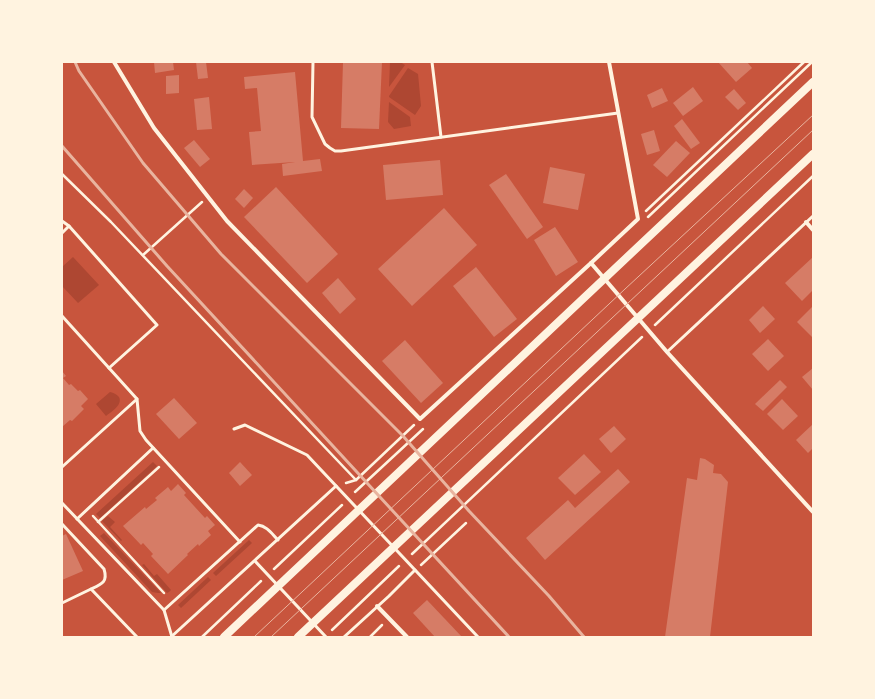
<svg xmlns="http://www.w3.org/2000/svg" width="875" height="699" viewBox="0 0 875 699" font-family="'Fira Sans',sans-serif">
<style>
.green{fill:#ae4732}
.building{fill:#d67c66}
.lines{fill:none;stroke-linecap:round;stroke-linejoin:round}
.path{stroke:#fff3e0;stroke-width:2.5}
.service{stroke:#fff3e0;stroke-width:3}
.minor{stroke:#fff3e0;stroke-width:4}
.secondary{stroke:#fff3e0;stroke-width:8}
.tram{stroke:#e9b49f;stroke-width:1}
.rail{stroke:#e9b49f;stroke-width:3}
</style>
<rect width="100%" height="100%" fill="#c8553d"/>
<g class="green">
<polygon points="390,62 400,62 405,65 389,87"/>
<polygon points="408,68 418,74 421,106 415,115 389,97 389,96"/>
<polygon points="389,102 410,117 411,126 394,129 388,122"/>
<polygon points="73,257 99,285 78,303 62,286 62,267"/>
<path d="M110 392C114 393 116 394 119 397 123 405 111 412 106 416L96 404Z"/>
<polygon points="153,462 157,466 100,518 96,514"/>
<polygon points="108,516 115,522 110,527 122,540 121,541 102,521"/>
<polygon points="104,533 161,593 158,593 152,592 100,536"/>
<polygon points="249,540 252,543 216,576 213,573"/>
<polygon points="144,564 154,576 157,574 171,590 169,592 167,593 142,565"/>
<polygon points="208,577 211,580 181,608 178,605"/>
</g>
<g class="building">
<polygon points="154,62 173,62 174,70 155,73"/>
<polygon points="196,62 206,62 208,78 198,79"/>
<polygon points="343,62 382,62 379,129 341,128"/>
<polygon points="718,62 747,62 752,68 736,82"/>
<polygon points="295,72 303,161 320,159 322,171 283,176 282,164 295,162 252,165 249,132 261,131 257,88 245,89 244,77"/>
<polygon points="179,75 179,93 166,94 166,76"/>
<polygon points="693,87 703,101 683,116 673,103"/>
<polygon points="662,88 668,101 652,108 647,95"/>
<polygon points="734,89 746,103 738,110 725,97"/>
<polygon points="209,97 212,129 197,130 194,99"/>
<polygon points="682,119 700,143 691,149 674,126"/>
<polygon points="654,130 660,151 647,155 641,134"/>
<polygon points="194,140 210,159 200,167 184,148"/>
<polygon points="676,141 690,153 667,177 653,165"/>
<polygon points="440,160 443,195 386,200 383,165"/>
<polygon points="550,167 585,174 578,210 543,203"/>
<polygon points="506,174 543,227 527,239 489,185"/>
<polygon points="276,187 338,254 307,283 244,217"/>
<polygon points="244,189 253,198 244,208 235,199"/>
<polygon points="444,208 477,245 412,306 378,269"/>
<polygon points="555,227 578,262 556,276 534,240"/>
<polygon points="813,257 813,290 802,301 785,283"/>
<polygon points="476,267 517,319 494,337 453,286"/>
<polygon points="338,278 356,299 340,314 322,293"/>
<polygon points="763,306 775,319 760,333 749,320"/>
<polygon points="813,306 813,338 797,322"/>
<polygon points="768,339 784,356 768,371 752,354"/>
<polygon points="405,340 443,383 421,403 382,361"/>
<polygon points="813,368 813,390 802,377"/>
<polygon points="62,371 66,376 63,378 69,385 71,384 78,391 80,390 88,399 81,406 84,409 72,421 70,420 62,427"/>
<polygon points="780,380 787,387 763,411 755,404"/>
<polygon points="174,398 197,423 179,439 156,414"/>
<polygon points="782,399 798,416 783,430 767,414"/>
<polygon points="813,424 813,448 808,453 796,440"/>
<polygon points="614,426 626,439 611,453 599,439"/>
<polygon points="584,454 601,472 575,495 558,478"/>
<polygon points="700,458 705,459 714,465 713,473 721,474 728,482 710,637 665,637 687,478 697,480"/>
<polygon points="240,462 252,475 240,486 229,473"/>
<polygon points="618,469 630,482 545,560 526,538 568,500 575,508"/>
<polygon points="178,484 186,493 184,495 205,518 207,516 215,525 208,531 211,535 199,546 198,544 187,554 188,555 168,574 151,556 153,554 143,543 141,545 123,526 145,507 146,509 157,500 155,498 168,487 171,491"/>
<polygon points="66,534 83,571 62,580 62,536"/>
<polygon points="427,600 462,637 435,637 413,613"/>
</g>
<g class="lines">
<g class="path">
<polyline points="62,174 111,222 356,480"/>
<polyline points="646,211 804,62"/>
<polyline points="648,217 812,62"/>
<polyline points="143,255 202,202"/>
<polyline points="655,325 813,176"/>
<polyline points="346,483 356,480 414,425"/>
<polyline points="355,492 423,429"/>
<polyline points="93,516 164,593"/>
<polyline points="98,522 159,467"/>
<polyline points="412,554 642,337"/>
<polyline points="421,565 466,523"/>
<polyline points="274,569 342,505"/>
<polyline points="332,630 399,566"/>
<polyline points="202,637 261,581"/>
<polyline points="370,637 382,625"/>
</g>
<g class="service">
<polyline points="313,62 312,117 325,144 330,148 335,151 341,151 618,113"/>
<polyline points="432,62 441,137"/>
<polyline points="62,221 69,226 62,233"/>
<polyline points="69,226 157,325 109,368"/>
<polyline points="62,316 137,399 62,467"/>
<polyline points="667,352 813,216"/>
<polyline points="137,399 140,431 146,440 240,542"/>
<polyline points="234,429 245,425 307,455 478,637"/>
<polyline points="62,503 164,610 172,637"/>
<polyline points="77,519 153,448"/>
<path d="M62 524 104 569C108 582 102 584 91 589"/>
<polyline points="255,561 326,637"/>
<polyline points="62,603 91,589 137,637"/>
<path d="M164 610 258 525C267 526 272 534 278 540"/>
<polyline points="171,637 336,486"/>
<polyline points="344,637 389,596 415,570"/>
</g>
<g class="minor">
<polyline points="114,62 154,128 227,221 420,419 591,263 638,219 609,62"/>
<polyline points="806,222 813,230"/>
<polyline points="591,263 667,352 813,512"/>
<polyline points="377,606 407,637"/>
</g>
<g class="secondary">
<polyline points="224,637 813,82"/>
<polyline points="298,637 813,154"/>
</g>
<g class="tram">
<polyline points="254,637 625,289 813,115"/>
<polyline points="271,637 813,130"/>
</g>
<g class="rail">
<polyline points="75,62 79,71 143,163 221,254 403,436 469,511 549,596 584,637"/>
<polyline points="62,146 167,266 509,637"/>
</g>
</g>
<rect width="875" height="699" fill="none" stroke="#fff3e0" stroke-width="126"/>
</svg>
